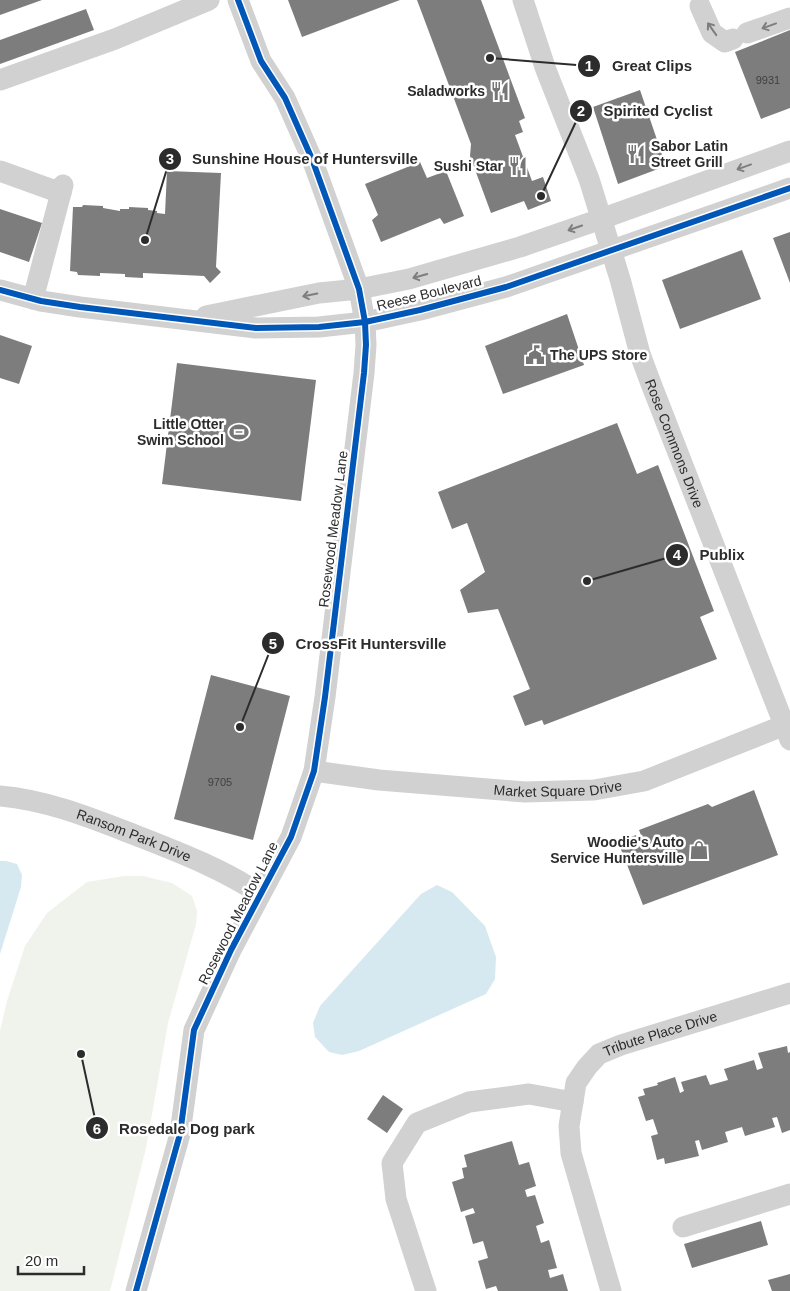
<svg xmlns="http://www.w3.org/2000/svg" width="790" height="1291" viewBox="0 0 790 1291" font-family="Helvetica,sans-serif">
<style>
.green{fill:#f0f3eb}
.water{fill:#d7e9f0}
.building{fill:#7d7d7d}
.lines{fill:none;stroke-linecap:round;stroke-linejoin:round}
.minor{stroke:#d1d1d1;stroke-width:21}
.cycleway-casing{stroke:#fff;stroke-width:9}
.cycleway{stroke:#0057b8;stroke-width:6}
.oneway{stroke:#7e7e7e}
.labels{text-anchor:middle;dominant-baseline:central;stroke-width:5;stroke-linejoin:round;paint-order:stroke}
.number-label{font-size:11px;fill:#404040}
.poi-label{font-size:14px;font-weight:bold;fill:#2c2c2c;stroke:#fff;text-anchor:end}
.street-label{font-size:14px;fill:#2c2c2c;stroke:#fff}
.leader{fill:none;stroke:#2c2c2c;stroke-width:2}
.callout-dot{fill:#2c2c2c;stroke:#fff;stroke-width:2}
.mark-label{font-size:15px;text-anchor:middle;font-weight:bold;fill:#fff}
.callout-label{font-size:15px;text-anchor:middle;font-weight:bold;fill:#2c2c2c;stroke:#fff;stroke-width:5;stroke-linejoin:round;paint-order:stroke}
</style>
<rect width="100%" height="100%" fill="#fff"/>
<polygon class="green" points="124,876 143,876 172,883 192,896 197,911 196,924 168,1023 146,1148 110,1291 0,1291 0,1031 7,1001 25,946 47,913 87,882"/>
<g class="water">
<polygon points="0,861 6,861 17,864 22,875 21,887 0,954"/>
<polygon points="437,885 452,892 485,926 496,957 495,979 486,994 359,1051 342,1055 329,1052 315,1037 313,1023 320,1006 421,894"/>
</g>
<g class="building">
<polygon points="0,0 42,0 0,15"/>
<polygon points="288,0 400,0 302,37"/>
<polygon points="417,0 481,0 525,118 519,121 523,132 515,135 532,181 543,177 551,201 528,210 524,201 491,213 470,156 471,144"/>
<polygon points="86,9 94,30 0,64 0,40"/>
<polygon points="790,30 790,108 761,119 735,52"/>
<polygon points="640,90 666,166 618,184 593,107"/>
<polygon points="420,162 427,178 446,171 464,216 444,224 440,218 381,242 372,220 378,215 365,184"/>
<polygon points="167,171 221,173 216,267 221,272 210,283 204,276 143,273 143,278 125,277 125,274 100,273 100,276 78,275 77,272 70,271 73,207 82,207 83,205 103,206 103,208 120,211 120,209 129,209 129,207 148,208 148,210 157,211 157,213 165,214"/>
<polygon points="0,209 42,223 29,262 0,252"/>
<polygon points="790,232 790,283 773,238"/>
<polygon points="742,250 761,299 680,329 662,280"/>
<polygon points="567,314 584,365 503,394 485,346"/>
<polygon points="0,335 32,346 19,384 0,378"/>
<polygon points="177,363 316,380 301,501 162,484"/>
<polygon points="617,423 637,474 658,465 714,611 700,617 717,659 544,725 542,720 525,726 513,696 530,689 498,609 468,613 460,590 485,572 467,523 452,529 438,492"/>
<polygon points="211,675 290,696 253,840 174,819"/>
<polygon points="754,790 778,855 643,905 618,842 636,835 639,845 644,843 639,830 708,804 712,807"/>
<polygon points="787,1046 788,1053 790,1052 790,1130 782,1133 777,1117 772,1118 775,1127 745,1136 742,1127 725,1132 728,1142 702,1150 699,1140 695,1141 699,1156 665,1164 664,1158 657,1160 651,1136 658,1134 653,1119 646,1121 638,1097 645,1095 643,1089 658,1085 657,1083 675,1077 680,1093 684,1091 681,1082 706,1075 710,1085 728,1080 724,1069 754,1060 757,1070 763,1068 758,1053"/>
<polygon points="383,1095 403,1109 387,1133 367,1119"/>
<polygon points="512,1141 519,1165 529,1162 536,1186 525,1190 527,1197 535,1195 544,1223 536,1226 541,1243 549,1240 557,1268 548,1270 550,1278 563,1274 568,1291 498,1291 496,1286 486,1289 478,1261 488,1258 483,1241 473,1244 465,1216 475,1213 473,1208 461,1212 452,1182 464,1178 462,1168 467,1167 464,1155"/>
<polygon points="761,1221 768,1245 692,1268 684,1244"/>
<polygon points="790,1274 790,1291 772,1291 768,1280"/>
</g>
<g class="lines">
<g class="minor">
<path id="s1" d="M523 0 546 70 589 179 620 279 640 354 650 381 790 740"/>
<polyline points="700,6 712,33 725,42 733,39"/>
<polyline points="747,33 790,18"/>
<polyline points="0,80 115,39 209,0"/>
<polyline points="0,171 61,193"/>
<polyline points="0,290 41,301 80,307 256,328 319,327 365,322 420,310 506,287 790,188"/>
<polyline points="33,299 63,185"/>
<polyline points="206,316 319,293 359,289 409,279 520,247 601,219 790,151"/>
<path id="s2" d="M314 771 379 780 525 792 594 790 644 781 790 723"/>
<path id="s3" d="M0 796C47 800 91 818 135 835 178 852 221 868 260 894"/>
<polyline points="683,1227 790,1194"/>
<polyline points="136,1291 180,1134 194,1030 231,950 291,837 314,771 325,697 364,373 366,345 365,322 359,289 312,159 285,98 261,61 238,0"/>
<polyline points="426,1291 396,1199 392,1163 417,1123 469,1102 529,1094 573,1102"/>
<path id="s4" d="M611 1291 571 1153 569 1126 576 1083 587 1067 599 1054 621 1045 790 993"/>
</g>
<g class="cycleway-casing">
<g id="cycleway">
<polyline points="0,290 41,301 80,307 256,328 319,327 365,322 420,310 506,287 790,188"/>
<polyline points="136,1291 180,1134 194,1030 231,950 291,837 314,771 325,697 364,373 366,345 365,322 359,289 312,159 285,98 261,61 238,0"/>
</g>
</g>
<use href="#cycleway" class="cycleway"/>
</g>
<defs><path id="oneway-shaft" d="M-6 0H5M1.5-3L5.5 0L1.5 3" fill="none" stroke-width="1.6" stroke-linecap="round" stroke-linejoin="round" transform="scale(1.25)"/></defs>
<g class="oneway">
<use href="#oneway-shaft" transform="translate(769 26) rotate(160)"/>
<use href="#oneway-shaft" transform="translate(712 29) rotate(-125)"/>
<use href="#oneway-shaft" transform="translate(744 167) rotate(160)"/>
<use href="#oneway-shaft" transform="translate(575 228) rotate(161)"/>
<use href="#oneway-shaft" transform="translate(420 276) rotate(164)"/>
<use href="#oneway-shaft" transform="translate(310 295) rotate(168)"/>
</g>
<defs>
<g id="restaurant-bare" transform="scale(1.5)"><path d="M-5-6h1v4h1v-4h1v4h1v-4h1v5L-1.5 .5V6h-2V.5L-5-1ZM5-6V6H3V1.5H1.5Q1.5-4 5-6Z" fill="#767676" stroke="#fff" stroke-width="2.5" paint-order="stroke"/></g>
<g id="civic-bare" transform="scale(1.5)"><path d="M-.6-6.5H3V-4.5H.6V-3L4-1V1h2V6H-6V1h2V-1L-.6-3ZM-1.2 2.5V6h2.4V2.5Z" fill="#767676" stroke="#fff" stroke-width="2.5" paint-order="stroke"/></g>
<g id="stadium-bare" transform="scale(1.5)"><path d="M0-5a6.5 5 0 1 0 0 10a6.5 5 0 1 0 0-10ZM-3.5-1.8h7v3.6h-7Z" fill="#767676" stroke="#fff" stroke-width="2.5" paint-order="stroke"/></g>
<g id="shop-bare" transform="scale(1.5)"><path d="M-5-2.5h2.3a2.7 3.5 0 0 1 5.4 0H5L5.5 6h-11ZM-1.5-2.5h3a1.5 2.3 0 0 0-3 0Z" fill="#767676" stroke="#fff" stroke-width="2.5" paint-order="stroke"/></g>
</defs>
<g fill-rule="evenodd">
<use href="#restaurant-bare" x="500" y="91"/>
<use href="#restaurant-bare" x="636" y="154"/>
<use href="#restaurant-bare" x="518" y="166"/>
<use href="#civic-bare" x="535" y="355"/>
<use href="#stadium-bare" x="239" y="432"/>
<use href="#shop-bare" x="699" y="850"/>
</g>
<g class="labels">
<g class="number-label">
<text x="768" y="80">9931</text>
<text x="220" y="782">9705</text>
</g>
<g class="poi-label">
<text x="485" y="91">Saladworks</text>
<text x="651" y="146" text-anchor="start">Sabor Latin<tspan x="651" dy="16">Street Grill</tspan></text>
<text x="503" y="166">Sushi Star</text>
<text x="550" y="355" text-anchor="start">The UPS Store</text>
<text x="224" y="424">Little Otter<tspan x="224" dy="16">Swim School</tspan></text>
<text x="684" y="842">Woodie's Auto<tspan x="684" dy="16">Service Huntersville</tspan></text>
</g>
<g class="street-label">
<text transform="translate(429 293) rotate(-14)">Reese Boulevard</text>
<text stroke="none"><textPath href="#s1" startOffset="469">Rose Commons Drive</textPath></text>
<text transform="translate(333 529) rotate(-83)">Rosewood Meadow Lane</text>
<text stroke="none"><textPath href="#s2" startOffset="245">Market Square Drive</textPath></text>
<text stroke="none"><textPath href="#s3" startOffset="140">Ransom Park Drive</textPath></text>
<text transform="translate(238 913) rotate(-63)">Rosewood Meadow Lane</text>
<text stroke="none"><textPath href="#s4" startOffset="316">Tribute Place Drive</textPath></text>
</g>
</g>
<path class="leader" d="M490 58L589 66M541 196L581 111M145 240L170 159M587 581L677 555M240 727L273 643M81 1054L97 1128"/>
<g class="callout-dot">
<circle cx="490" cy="58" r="5"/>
<circle cx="541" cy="196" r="5"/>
<circle cx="145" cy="240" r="5"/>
<circle cx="587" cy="581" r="5"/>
<circle cx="240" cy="727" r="5"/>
<circle cx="81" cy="1054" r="5"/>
<circle cx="589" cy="66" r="12"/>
<circle cx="581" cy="111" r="12"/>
<circle cx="170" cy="159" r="12"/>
<circle cx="677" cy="555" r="12"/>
<circle cx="273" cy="643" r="12"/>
<circle cx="97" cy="1128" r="12"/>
</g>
<g class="mark-label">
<text x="589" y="71">1</text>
<text x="581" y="116">2</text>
<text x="170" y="164">3</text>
<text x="677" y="560">4</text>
<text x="273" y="649">5</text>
<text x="97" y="1134">6</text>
</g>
<g class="callout-label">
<text x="652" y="71">Great Clips</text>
<text x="658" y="116">Spirited Cyclist</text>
<text x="305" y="164">Sunshine House of Huntersville</text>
<text x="722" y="560">Publix</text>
<text x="371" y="649">CrossFit Huntersville</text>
<text x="187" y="1134">Rosedale Dog park</text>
</g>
<path d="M18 1266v8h66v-8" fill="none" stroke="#2c2c2c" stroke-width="2.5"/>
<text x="25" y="1266" font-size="15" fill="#2c2c2c" stroke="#ffffff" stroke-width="4" paint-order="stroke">20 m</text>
</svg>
